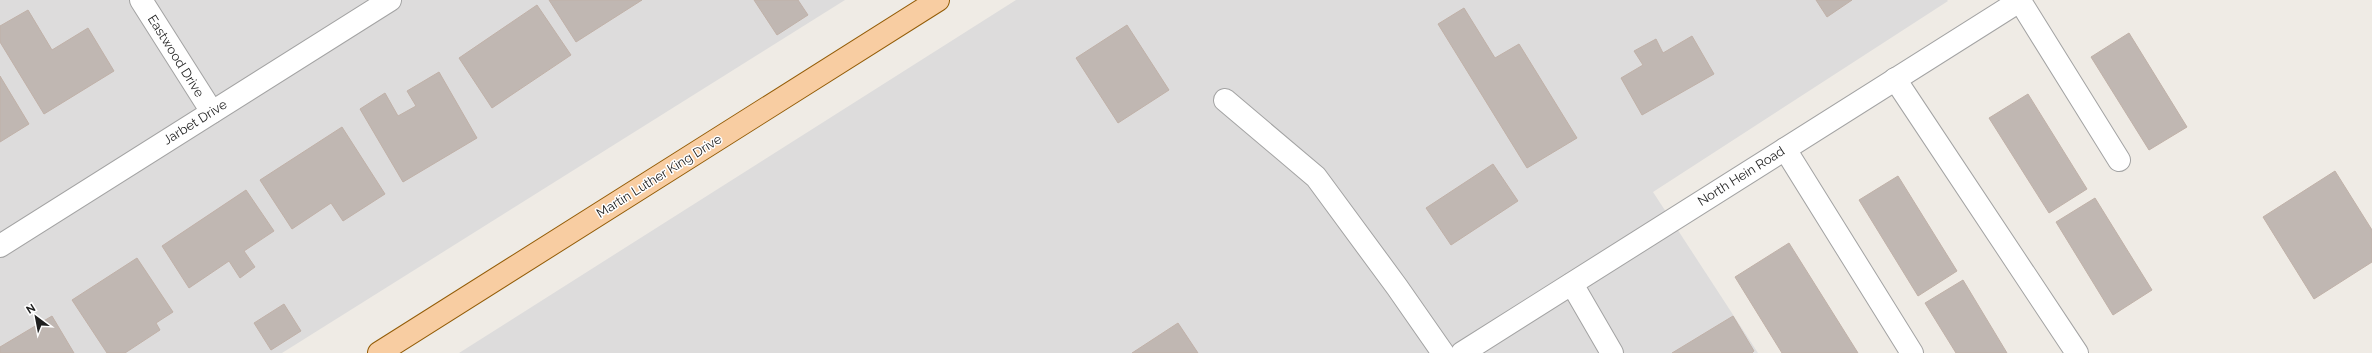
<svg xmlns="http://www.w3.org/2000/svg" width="2372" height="353" viewBox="0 0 2372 353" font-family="Raleway,sans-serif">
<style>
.residential{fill:#dddcdc}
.building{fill:#c0b7b2;stroke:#c0b1a8}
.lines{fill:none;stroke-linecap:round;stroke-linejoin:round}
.minor-casing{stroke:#a3a3a3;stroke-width:24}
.major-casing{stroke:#935c07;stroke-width:24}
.minor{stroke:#fff;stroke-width:22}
.major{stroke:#f8cda2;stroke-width:22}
.labels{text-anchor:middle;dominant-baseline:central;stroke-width:3;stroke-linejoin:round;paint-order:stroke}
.street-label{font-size:13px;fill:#1f1f1f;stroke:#fff}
</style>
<rect width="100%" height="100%" fill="#efebe5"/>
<g class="residential">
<polygon points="0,0 845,0 282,353 0,353"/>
<polygon points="1016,0 1947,0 1948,1 1653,192 1758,353 459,353"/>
</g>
<g class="building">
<polygon points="549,0 642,0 576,42"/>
<polygon points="754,0 798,0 808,15 777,35"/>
<polygon points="1816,0 1852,0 1827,17"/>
<polygon points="537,5 571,55 492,108 459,58"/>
<polygon points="1464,8 1495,58 1519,44 1577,138 1527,168 1438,24"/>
<polygon points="28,10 52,50 88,28 114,71 44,114 0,42 0,26"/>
<polygon points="1127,25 1169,90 1118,123 1076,58"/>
<polygon points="2129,33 2187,127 2149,150 2091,57"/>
<polygon points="1692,36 1714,74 1642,115 1621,78 1643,65 1634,51 1656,39 1663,53"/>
<polygon points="439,72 477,138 403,182 360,109 385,93 398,116 416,106 407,91"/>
<polygon points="0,76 29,124 0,142"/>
<polygon points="2028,94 2087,189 2049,213 1989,118"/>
<polygon points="342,127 385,194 343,221 331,203 292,229 260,180"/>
<polygon points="1493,164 1518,201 1451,245 1426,208"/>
<polygon points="2335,171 2372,230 2372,262 2314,299 2263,217"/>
<polygon points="1898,176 1957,271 1918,296 1859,200"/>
<polygon points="246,190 274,231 244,251 255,267 240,278 229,261 189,288 162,246"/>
<polygon points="2095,198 2152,290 2113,315 2056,222"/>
<polygon points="1789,243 1858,353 1782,353 1735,277"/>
<polygon points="137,258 173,312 156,323 160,330 125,353 107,353 72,300"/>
<polygon points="1963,280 2007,353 1956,353 1925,303"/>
<polygon points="284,304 301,331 271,350 254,323"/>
<polygon points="52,316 74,353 0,353 0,347"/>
<polygon points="1733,316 1754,351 1752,353 1672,353"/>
<polygon points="1178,323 1198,353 1132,353"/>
</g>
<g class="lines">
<g class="minor-casing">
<g id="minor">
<polyline points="141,0 212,112"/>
<polyline points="2020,1 2119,160"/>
<polyline points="1895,79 2077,353"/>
<polyline points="1225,100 1316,177 1397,287 1443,353"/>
<polyline points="1785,149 1912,353"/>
<polyline points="0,246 390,0"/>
<polyline points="1572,284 1612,353"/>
<polyline points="1462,353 2021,0"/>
</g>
</g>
<g class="major-casing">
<polyline id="major" points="379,353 938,0"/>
</g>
<use href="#minor" class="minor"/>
<use href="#major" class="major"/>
</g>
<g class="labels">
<g class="street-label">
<text transform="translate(176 56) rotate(58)">Eastwood Drive</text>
<text transform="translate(195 122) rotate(-32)">Jarbet Drive</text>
<text transform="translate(659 176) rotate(-32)">Martin Luther King Drive</text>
<text transform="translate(1741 176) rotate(-32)">North Hein Road</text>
</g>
</g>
<g transform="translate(36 317) rotate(328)" stroke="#ffffff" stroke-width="3" paint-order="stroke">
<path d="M0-3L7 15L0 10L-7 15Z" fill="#1f1f1f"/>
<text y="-6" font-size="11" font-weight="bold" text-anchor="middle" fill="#1f1f1f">N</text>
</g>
</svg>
